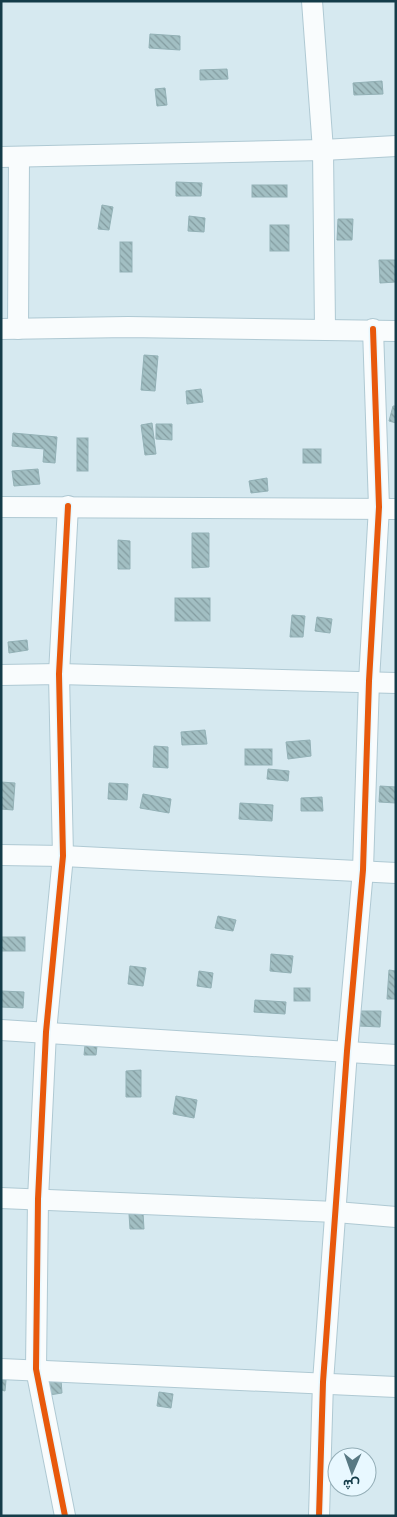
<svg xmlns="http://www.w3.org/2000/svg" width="397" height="1517" viewBox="0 0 397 1517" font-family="Barlow,Vazirmatn,sans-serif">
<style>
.building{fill:url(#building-back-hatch);stroke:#93b1b6}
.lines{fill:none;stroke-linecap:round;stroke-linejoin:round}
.street-casing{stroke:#afc9d3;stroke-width:22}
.street{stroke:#f9fcfd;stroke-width:20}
.cycleway-casing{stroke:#e8f8ff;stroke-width:9}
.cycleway{stroke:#e8590c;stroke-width:6}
</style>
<defs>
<pattern id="building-back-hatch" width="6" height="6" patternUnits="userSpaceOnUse" patternTransform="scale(1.25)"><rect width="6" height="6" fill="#a2bfc3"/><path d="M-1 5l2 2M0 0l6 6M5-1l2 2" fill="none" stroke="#839ca0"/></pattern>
</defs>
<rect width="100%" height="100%" fill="#d6e9f0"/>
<g class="building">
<polygon points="150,34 180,36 180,50 149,48"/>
<polygon points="227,69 228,79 200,80 200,70"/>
<polygon points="382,81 383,94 354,95 353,83"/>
<polygon points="165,88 167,105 157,106 155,89"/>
<polygon points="176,182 202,183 201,196 176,196"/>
<rect x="252" y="185" width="35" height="12"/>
<polygon points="102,205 113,207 109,230 98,229"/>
<polygon points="189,216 205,218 204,232 188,231"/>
<polygon points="338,219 353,219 352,240 337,240"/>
<rect x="270" y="225" width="19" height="26"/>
<rect x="120" y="242" width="12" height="30"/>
<polygon points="379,260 396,260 396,282 380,283"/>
<polygon points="144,355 158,356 155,391 141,390"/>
<polygon points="201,389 203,402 187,404 186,391"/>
<polygon points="393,406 396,406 396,423 389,421"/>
<polygon points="152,423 156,454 145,455 141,425"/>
<polygon points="156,424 172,424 172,440 156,439"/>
<polygon points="13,433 57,437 55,463 43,462 44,449 12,446"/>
<rect x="77" y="438" width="11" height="33"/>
<rect x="303" y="449" width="18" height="14"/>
<polygon points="38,469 40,484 14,486 12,471"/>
<polygon points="267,478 268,491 251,493 249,481"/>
<polygon points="192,533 209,533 209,567 192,568"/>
<polygon points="118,540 130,541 130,569 118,569"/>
<rect x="175" y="598" width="35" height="23"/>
<polygon points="292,615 305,616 303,637 290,637"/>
<polygon points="317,617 332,619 330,633 315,631"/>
<polygon points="27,640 28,650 9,653 8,642"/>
<polygon points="205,730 207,744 182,745 181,732"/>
<polygon points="310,740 311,756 288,759 286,742"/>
<polygon points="154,746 168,747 168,768 153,767"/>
<rect x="245" y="749" width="27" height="16"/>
<polygon points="268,769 289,771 288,781 267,779"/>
<polygon points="1,782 15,783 13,810 1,809"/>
<polygon points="109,783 128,784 127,800 108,799"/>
<polygon points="380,786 396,787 396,803 379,802"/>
<polygon points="143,794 171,799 169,813 140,808"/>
<polygon points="322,797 323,811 301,811 301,798"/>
<polygon points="240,803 273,805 272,821 239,819"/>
<polygon points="218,916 236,920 233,931 215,928"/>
<rect x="1" y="937" width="24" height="14"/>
<polygon points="271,954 293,956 291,973 270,971"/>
<polygon points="130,966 146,968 143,986 128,984"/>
<polygon points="389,970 396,971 396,999 387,999"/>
<polygon points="199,971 213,973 211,988 197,986"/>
<rect x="294" y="988" width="16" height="13"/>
<polygon points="1,991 24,992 23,1008 1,1007"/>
<polygon points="255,1000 286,1002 285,1014 254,1012"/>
<polygon points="360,1011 381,1011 380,1027 359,1026"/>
<polygon points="86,1036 98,1037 96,1055 84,1055"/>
<polygon points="141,1070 141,1097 126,1097 126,1071"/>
<polygon points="176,1096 197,1100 194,1118 173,1114"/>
<polygon points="143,1213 144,1229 130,1229 129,1214"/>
<polygon points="1,1380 6,1380 5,1391 1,1390"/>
<polygon points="61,1380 62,1393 43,1396 42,1382"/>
<polygon points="159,1392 173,1394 171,1408 157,1406"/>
</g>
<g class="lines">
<g class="street-casing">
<g id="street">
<polyline points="312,1 323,150 325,328"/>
<polyline points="1,157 323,150 396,146"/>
<polyline points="1,329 128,327 396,331"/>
<polyline points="18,329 19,157"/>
<polyline points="1,507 396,509"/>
<polyline points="1,675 59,674 396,683"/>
<polyline points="1,855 63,856 396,873"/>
<polyline points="1,1030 396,1055"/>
<polyline points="1,1198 336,1212 396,1217"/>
<polyline points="1,1369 396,1387"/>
<polyline points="65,1516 36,1369 38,1199 46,1032 63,856 59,674 68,506"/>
<polyline points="319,1516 323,1382 347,1051 363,870 369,681 379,507 373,329"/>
</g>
</g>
<use href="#street" class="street"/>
<g class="cycleway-casing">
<g id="cycleway">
<polyline points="65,1516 36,1369 38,1199 46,1032 63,856 59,674 68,506"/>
<polyline points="319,1516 323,1382 347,1051 363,870 369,681 379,507 373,329"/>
</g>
</g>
<use href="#cycleway" class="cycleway"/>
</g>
<rect width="397" height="1517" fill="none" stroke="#143c49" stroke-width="5"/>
<g transform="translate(352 1472) rotate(182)"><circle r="24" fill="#e8f8ff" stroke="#93adb6"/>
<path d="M0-4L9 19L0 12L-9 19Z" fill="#587983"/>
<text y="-8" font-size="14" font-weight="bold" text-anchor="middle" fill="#143c49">ش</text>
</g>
</svg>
